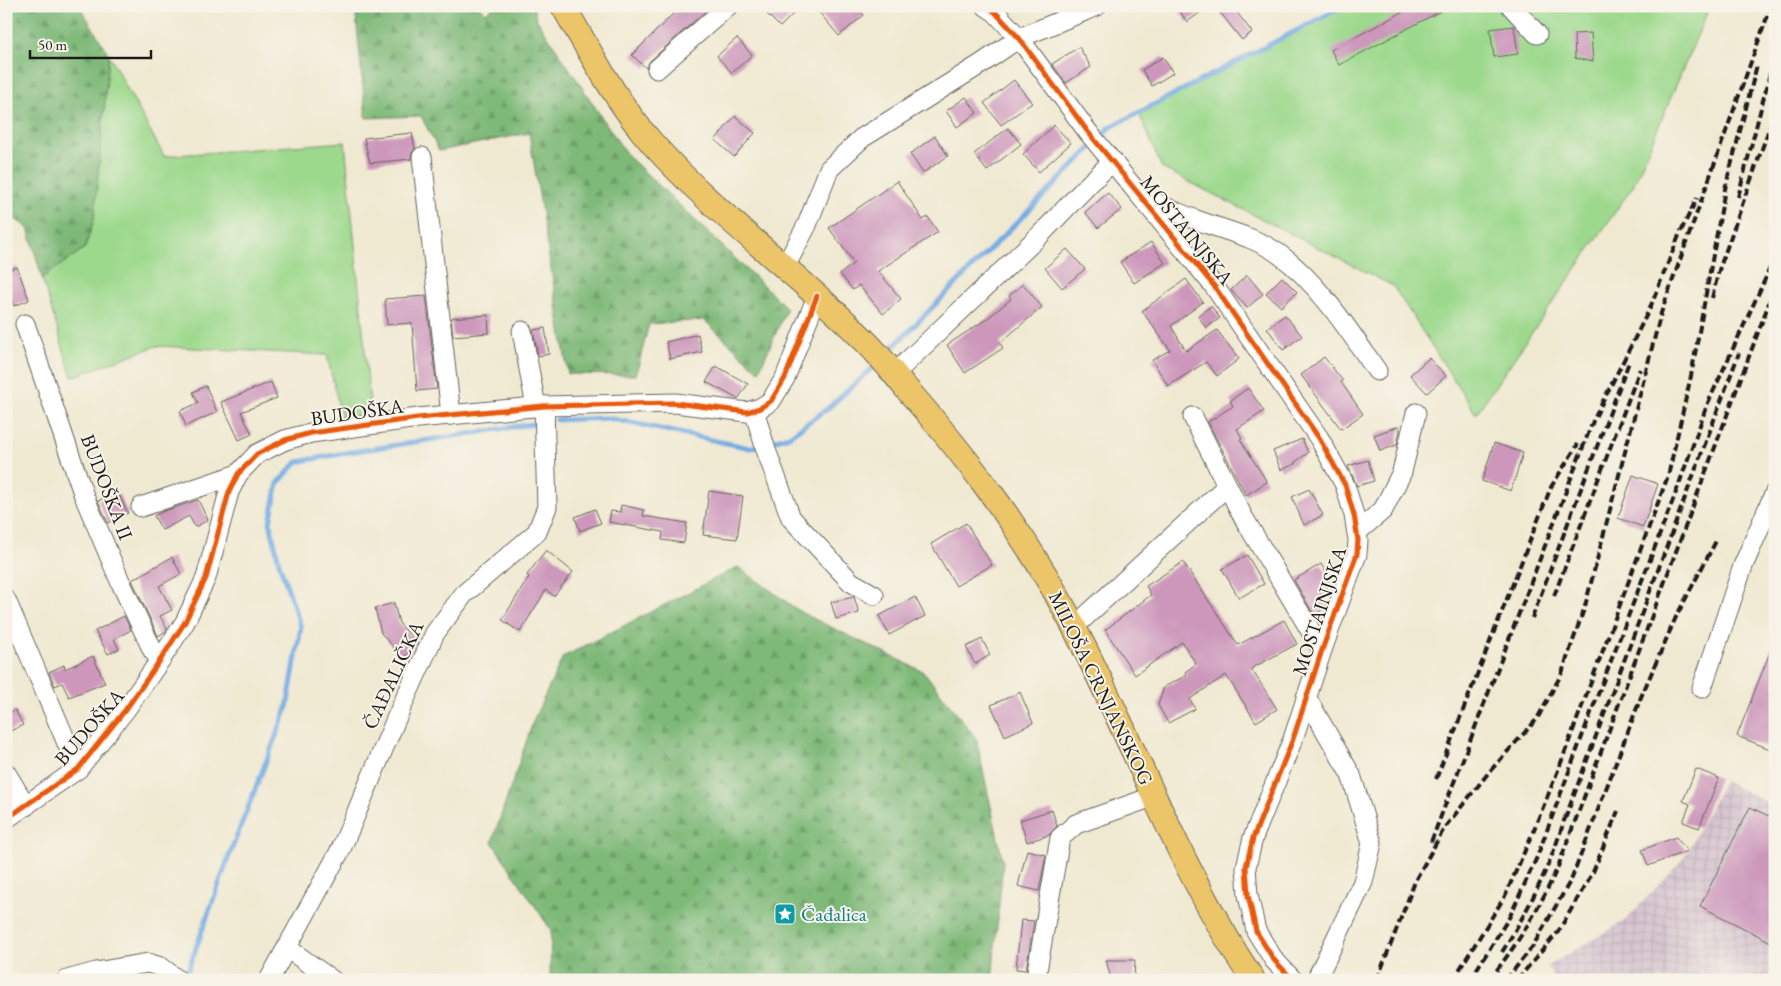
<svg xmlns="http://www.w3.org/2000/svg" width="1781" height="986" viewBox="0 0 1781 986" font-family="'EB Garamond',serif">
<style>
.industrial{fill:url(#industrial-grid)}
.green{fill:#9dd98d;stroke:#5c7a54}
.forest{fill:url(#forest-firs);stroke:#4d6a4a}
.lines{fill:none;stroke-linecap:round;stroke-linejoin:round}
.stream{stroke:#75ace4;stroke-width:5}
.building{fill:#cc97bb}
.minor-casing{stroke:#66645c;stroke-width:21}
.major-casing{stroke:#66645c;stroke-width:26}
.minor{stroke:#fff;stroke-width:19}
.major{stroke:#ecc569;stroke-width:24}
.rail{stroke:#1c1c1c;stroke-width:4;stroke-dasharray:8 4;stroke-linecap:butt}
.cycleway-casing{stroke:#f7f3e8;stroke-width:8}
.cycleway{stroke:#e8590c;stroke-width:5}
.labels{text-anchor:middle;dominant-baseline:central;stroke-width:4;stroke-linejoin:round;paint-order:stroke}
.street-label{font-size:20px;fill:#1c1c1c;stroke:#f7f3e8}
.culture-label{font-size:20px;fill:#0d838f;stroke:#f7f3e8;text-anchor:start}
</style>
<defs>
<pattern id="industrial-grid" width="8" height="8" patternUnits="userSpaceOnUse" patternTransform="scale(1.25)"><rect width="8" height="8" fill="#d1bdcb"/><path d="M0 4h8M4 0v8" fill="none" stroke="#b3a2ae"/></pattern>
<pattern id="forest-firs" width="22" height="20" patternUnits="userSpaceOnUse" patternTransform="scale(1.25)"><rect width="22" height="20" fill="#7eb978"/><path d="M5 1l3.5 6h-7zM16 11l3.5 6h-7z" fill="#6c9e67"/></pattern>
</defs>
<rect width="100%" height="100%" fill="#f7f3e8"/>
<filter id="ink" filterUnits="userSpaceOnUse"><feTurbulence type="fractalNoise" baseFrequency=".02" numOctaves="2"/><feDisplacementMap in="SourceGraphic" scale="10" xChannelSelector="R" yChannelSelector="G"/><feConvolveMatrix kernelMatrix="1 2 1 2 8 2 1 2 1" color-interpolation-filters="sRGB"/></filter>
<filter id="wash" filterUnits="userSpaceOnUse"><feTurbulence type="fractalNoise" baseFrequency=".0096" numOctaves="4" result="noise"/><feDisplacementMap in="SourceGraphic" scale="20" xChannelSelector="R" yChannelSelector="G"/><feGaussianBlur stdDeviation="1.12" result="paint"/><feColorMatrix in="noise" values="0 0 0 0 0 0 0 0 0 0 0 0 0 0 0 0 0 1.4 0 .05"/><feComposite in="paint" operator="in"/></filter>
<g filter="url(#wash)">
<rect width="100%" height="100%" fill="#f0e9d2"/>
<polygon class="industrial" points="1724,781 1775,806 1775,980 1554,980 1548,966 1626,920 1684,858"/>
<g class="green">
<polygon points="1344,6 1710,6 1633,186 1476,414 1393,286 1162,168 1139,113"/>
<polygon points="109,55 164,156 345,142 372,424 346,428 339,407 327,355 156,346 72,377 42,278 85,248 93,220"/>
</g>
<g class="forest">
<polygon points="6,6 80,6 109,55 94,220 85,248 42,278 28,228 6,213"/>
<polygon points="355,6 479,6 486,13 494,6 533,6 537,20 627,155 787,308 759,371 704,320 649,324 636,375 568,374 529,133 439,151 421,116 366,118"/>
<polygon points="738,567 802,613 924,672 976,738 1003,862 992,980 550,980 551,930 492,842 534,719 563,657"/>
</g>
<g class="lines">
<g class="stream">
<polyline points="1099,139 1109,128 1344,6"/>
<polyline points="886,354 1093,146"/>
<polyline points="557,420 608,418 750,448 789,436 827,409 877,364"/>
<polyline points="186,976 229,856 287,708 301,627 279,563 270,522 278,483 297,462 351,452 539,423"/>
</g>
</g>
<g id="blocks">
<g class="building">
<polygon points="681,6 711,6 650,61 646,68 632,55"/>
<polygon points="759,6 801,6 780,27"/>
<polygon points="814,6 856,6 864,15 839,36"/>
<polygon points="1176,6 1209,6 1187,22"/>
<polygon points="1215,6 1232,6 1252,32 1242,40"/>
<polygon points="1414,6 1450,6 1339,65 1331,50"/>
<polygon points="1514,26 1518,54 1494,57 1490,29"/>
<polygon points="1591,33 1593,62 1575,58 1574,34"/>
<polygon points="737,38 752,55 732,73 717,56"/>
<polygon points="1079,47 1091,67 1066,83 1052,64"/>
<polygon points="1163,57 1173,73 1152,86 1142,70"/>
<polygon points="1014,80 1032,103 1001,125 984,103"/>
<polygon points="966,97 977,113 957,127 946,111"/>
<polygon points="735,116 755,133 734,157 715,140"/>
<polygon points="1054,125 1071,143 1039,172 1023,154"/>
<polygon points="1008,128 1021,144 987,171 974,154"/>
<polygon points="412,133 415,149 412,153 411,159 370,163 364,138"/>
<polygon points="935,136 948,156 923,173 910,154"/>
<polygon points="897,181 923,220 928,217 938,232 878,271 901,299 883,314 859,285 853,290 840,274 854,263 829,228"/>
<polygon points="1108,193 1122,209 1098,228 1085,212"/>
<polygon points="1151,242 1165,263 1134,283 1120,262"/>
<polygon points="1067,249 1085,269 1062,288 1045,268"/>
<polygon points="17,267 29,300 14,306 6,284 6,271"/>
<polygon points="1247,275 1263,294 1247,308 1231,290"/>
<polygon points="1282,277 1297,292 1281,307 1266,293"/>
<polygon points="1186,279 1203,302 1171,326 1186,351 1217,330 1239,359 1217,376 1206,362 1168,386 1152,360 1170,350 1142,311"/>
<polygon points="1023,284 1042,307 1000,343 1003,348 965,373 947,345 988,318 1011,299 1009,296"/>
<polygon points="426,296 437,389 417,391 412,323 387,325 385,299"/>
<polygon points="1211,306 1220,318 1206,328 1198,316"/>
<polygon points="488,315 489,333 453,336 451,318"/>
<polygon points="1285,315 1302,336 1283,350 1267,328"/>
<polygon points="545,328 549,354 538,356 533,330"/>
<polygon points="698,334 702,352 670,359 666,342"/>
<polygon points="1324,357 1343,381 1341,382 1363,414 1341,429 1301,375"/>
<polygon points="1429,358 1446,376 1427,393 1410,375"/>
<polygon points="716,366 748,384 738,399 706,382"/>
<polygon points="271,382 277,398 241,412 252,434 239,440 221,402"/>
<polygon points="206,386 217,412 186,426 180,411 198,403 193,392"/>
<polygon points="1248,388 1264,411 1237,429 1242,438 1240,439 1267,482 1246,495 1208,422 1233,406 1230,401"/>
<polygon points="1399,426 1400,430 1397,445 1380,451 1374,435"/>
<polygon points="1302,439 1308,453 1295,462 1295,464 1281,470 1273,451"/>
<polygon points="1494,443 1523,453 1511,491 1482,481"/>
<polygon points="1368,460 1374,481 1357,486 1348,466"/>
<polygon points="1633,475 1658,484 1643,527 1618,518"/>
<polygon points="1309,489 1323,515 1304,525 1292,497"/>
<polygon points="117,491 128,513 108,523 98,501"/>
<polygon points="709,491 743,496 737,539 703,535"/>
<polygon points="198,500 208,520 195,527 189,516 162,530 154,516 164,511"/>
<polygon points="621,505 644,510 643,516 687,523 684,543 662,540 663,532 609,522 611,511 620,512"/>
<polygon points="595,509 601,523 580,531 575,517"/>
<polygon points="966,523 992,565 956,586 931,544"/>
<polygon points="546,550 573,572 554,596 546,590 520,632 502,620 529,577 527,575"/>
<polygon points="1247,555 1264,584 1239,598 1222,569"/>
<polygon points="172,557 181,574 159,586 172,610 160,616 167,629 165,632 158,636 132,580"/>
<polygon points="1183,562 1238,645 1284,620 1297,644 1252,668 1252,670 1277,709 1256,722 1226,675 1190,699 1195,709 1168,723 1158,705 1164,687 1187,675 1185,672 1196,664 1182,642 1135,675 1105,630 1151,595 1146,586"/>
<polygon points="1321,564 1333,584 1319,592 1327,604 1326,607 1314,615 1294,580"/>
<polygon points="854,597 859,613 836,619 831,602"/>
<polygon points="915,597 925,616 889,635 879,616"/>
<polygon points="394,603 399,623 418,644 403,658 381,633 375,608"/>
<polygon points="124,616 131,630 114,639 119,649 108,654 95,631"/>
<polygon points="982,639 990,655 975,664 966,647"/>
<polygon points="1774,642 1775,643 1775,751 1737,736"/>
<polygon points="93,656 105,683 69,697 62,683 55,686 49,672 64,665 65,669"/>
<polygon points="1020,692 1033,723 1005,736 991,705"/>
<polygon points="15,710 23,725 6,733 6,715"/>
<polygon points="1696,769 1719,778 1699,828 1683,822 1690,804 1683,801"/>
<polygon points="1750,807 1775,819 1775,944 1700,906"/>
<polygon points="1052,810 1057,826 1049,835 1027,842 1020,820"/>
<polygon points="1676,837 1687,851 1648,866 1642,850"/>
<polygon points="1027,850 1046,855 1039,891 1018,886"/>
<polygon points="1021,920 1034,921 1026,970 1016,969"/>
<polygon points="1106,960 1135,960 1134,979 1111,979"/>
</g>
</g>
</g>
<g filter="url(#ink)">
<use href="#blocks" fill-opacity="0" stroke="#66645c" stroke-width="1"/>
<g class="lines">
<g class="minor-casing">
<g id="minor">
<polyline points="986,6 995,12 1019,38 1088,132 1214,286 1319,438 1345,485 1354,515 1358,540 1357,554 1322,650 1293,739 1253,838 1246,867 1248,895 1256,931 1274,960 1293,980"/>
<polyline points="1511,6 1537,34"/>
<polyline points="657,69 728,6"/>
<polyline points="422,157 451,415"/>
<path d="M1145 198C1161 205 1177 213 1194 219 1222 230 1254 236 1279 254 1318 282 1350 332 1377 371"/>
<polyline points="785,267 807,225 829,169 862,138 981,64 1019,38 1097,6"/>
<polyline points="25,324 84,496 120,581 153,651 161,659"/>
<polyline points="522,331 536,407"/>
<polyline points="894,374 1040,235 1091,182 1113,161"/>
<polyline points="754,410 766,450 791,518 851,582 874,595"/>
<polyline points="1193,417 1242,515 1322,650"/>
<polyline points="141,507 238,474"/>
<polyline points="1357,532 1383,510 1402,472 1416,413"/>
<polyline points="6,600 78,769"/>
<polyline points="1074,627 1227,486"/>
<polyline points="1702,688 1743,566 1775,492"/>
<polyline points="1306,697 1351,775 1372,843 1363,882 1316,980"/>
<polyline points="6,773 26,806"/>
<polyline points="6,819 78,769 126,709 161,659 185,622 206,578 229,492 238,474 257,454 285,440 311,433 418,418 544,406 675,403 747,412 760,408 771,401 785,378 817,296"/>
<polyline points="287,948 332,980"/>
<polyline points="67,980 96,972 148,963 161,967 178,980"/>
<polyline points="269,980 341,849 396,719 435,633 464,594 537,532 547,507 544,406"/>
<polyline points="1037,980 1037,971 1060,838 1076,824 1155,796"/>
</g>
</g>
<g class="major-casing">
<path id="major" d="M563 6C591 53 616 102 652 143 715 214 794 270 861 337 877 352 891 370 905 387 933 419 960 451 985 485 1024 537 1058 593 1086 651 1141 761 1184 877 1253 980"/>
</g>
<use href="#minor" class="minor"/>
<use href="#major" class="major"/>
<g class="rail">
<polyline points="1738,197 1775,54"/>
<polyline points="1712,298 1719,270 1775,112"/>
<polyline points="1554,596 1640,369"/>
<polyline points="1532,618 1629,362"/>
<polyline points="1436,779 1551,487 1578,444"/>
<polyline points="1565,819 1739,353"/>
<polyline points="1431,842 1593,421 1650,308 1680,233 1697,198"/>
<path d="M1502 952C1529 909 1552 863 1566 814"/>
<polyline points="1377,980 1416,879 1445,827 1490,771 1537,719 1562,673 1585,606 1661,313 1771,6"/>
<polyline points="1453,980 1505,896 1530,839 1559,768 1668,476 1691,376 1725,189 1757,65"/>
<polyline points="1470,980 1510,916 1537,857 1592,710 1678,487 1707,405 1767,275 1775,255"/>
<path d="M1489 980C1518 944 1541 906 1559 864L1775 287"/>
<polyline points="1506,980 1533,946 1572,878 1641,697 1676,617 1716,541"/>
<polyline points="1517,980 1558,932 1593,872 1618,811"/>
</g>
<g class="cycleway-casing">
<g id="cycleway">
<polyline points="986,6 995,12 1019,38 1088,132 1214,286 1319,438 1345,485 1354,515 1358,540 1357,554 1322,650 1293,739 1253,838 1246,867 1248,895 1256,931 1274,960 1293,980"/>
<polyline points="6,819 78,769 126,709 161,659 185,622 206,578 229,492 238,474 257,454 285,440 311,433 418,418 544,406 675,403 747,412 760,408 771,401 785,378 817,296"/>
</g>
</g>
<use href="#cycleway" class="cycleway"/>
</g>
</g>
<defs>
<g id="sight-square" transform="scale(1.125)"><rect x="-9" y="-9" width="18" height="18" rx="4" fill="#0f9aa8" stroke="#f7f3e8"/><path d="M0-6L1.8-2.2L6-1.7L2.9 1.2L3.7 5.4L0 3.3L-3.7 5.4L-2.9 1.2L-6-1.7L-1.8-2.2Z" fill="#fff"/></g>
</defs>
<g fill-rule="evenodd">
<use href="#sight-square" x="785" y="914"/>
</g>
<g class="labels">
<g class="street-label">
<text transform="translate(1187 230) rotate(51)">MOSTAINJSKA</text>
<text transform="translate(357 412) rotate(-8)">BUDOŠKA</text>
<text transform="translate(107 487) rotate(69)">BUDOŠKA II</text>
<text transform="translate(1319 611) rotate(-72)">MOSTAINJSKA</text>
<text transform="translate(393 675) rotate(-65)">ČAĐALIČKA</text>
<text transform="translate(1101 688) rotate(64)">MILOŠA CRNJANSKOG</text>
<text transform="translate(89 727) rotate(-49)">BUDOŠKA</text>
</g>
<g class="culture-label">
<text x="801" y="914">Čađalica</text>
</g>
</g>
<rect width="1781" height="986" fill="none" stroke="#f7f3e8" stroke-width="25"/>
<path d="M30 50v8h121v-8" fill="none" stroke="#1c1c1c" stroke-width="2.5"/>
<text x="38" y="50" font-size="15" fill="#1c1c1c" stroke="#f7f3e8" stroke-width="4" paint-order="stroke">50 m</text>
</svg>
